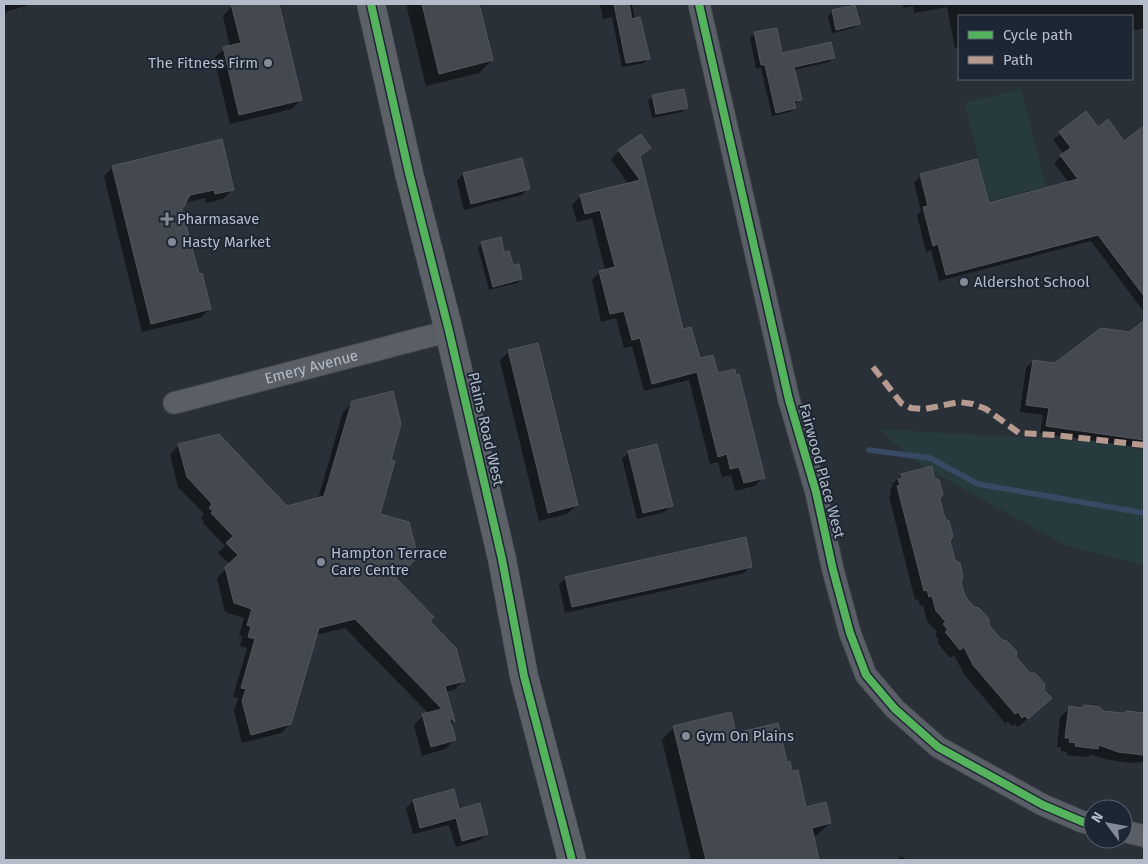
<svg xmlns="http://www.w3.org/2000/svg" width="1148" height="864" viewBox="0 0 1148 864" font-family="'Fira Sans',sans-serif">
<style>
.green{fill:#273a3e}
.shadow{fill:#0007;fill-rule:evenodd}
.lines{fill:none;stroke-linecap:round;stroke-linejoin:round}
.stream{stroke:#384963;stroke-width:5.5}
.building{fill:#444950;stroke:#52575f}
.street-casing{stroke:#484c53;stroke-width:23}
.primary-casing{stroke:#484c55;stroke-width:29}
.street{stroke:#5a5e66;stroke-width:21}
.primary{stroke:#5c6168;stroke-width:28}
.quiet{stroke:#b69a8f;stroke-width:6;stroke-dasharray:12 6;stroke-linecap:butt}
.cycleway-casing{stroke:#1d2633;stroke-width:11}
.cycleway{stroke:#56b35d;stroke-width:8}
.poi-dot{fill:#848b96;stroke:#1d2633;stroke-width:2}
.labels{text-anchor:middle;dominant-baseline:central;stroke-width:4;stroke-linejoin:round;paint-order:stroke}
.poi-label{font-size:15px;fill:#b4bcc9;stroke:#1d2633;text-anchor:start}
.street-label{font-size:15px;fill:#b4bcc9;stroke:#1d2633}
</style>
<rect width="100%" height="100%" fill="#2a3038"/>
<g class="green">
<polygon points="1021,89 1046,186 989,201 964,103"/>
<polygon points="878,429 1116,443 1144,451 1144,565 1065,545 922,466"/>
</g>
<g class="shadow">
<polygon points="4,4 28,4 26,6 8,11 4,15"/>
<polygon points="242,4 277,4 301,99 292,109 230,124 214,58 224,49 230,47 223,16 232,6"/>
<polygon points="406,4 478,4 492,60 479,73 426,86"/>
<polygon points="600,4 632,4 635,20 649,58 644,63 622,67 612,17 603,19"/>
<polygon points="847,4 861,4 854,5 858,24 854,28 832,33 828,16 833,11 848,8"/>
<polygon points="902,4 1144,4 1144,28 1132,31 1132,16 959,16 959,47 955,48 947,7 914,13 913,6 903,8"/>
<polygon points="754,34 781,54 833,58 829,62 794,70 801,99 794,104 795,108 790,112 772,116 761,68 756,69 750,38"/>
<polygon points="653,96 686,107 682,112 652,118 648,101"/>
<polygon points="1086,113 1098,128 1124,143 1144,127 1144,312 1091,241 939,281 931,250 926,252 917,215 921,211 914,182 921,176 988,204 1069,183 1054,163 1064,154 1053,140"/>
<polygon points="649,148 639,158 682,331 699,360 717,375 763,477 755,486 735,491 731,475 722,477 718,462 710,464 689,380 644,391 632,346 624,348 616,318 601,322 592,280 600,272 605,270 592,218 577,222 572,205 581,196 628,184 611,159 619,151"/>
<polygon points="113,167 233,189 223,199 206,203 205,198 184,203 180,210 198,275 210,309 200,318 142,332 104,176"/>
<polygon points="463,174 528,188 522,195 464,210 457,181"/>
<polygon points="482,243 503,253 521,279 517,283 489,290 478,248"/>
<polygon points="1144,322 1144,448 1040,433 1043,415 1020,412 1026,368 1033,361 1055,364 1130,333"/>
<polygon points="509,351 577,505 567,514 539,521 500,361"/>
<polygon points="353,402 389,461 379,515 395,578 429,621 463,681 454,690 445,692 453,722 450,725 454,740 445,749 422,756 414,725 423,716 429,714 345,628 316,635 290,724 281,733 242,743 234,711 238,698 233,697 247,648 240,646 242,636 239,635 244,618 225,612 217,578 230,565 218,553 225,546 203,523 204,521 201,518 204,514 178,487 170,454 179,445 287,507 318,499 343,412"/>
<polygon points="629,452 671,506 664,512 637,519 622,459"/>
<path d="M902 475 938 499 963 597 1015 658 1041 707 1018 727 1015 724 1012 726 1008 721 1005 723 964 674 954 655 950 658 937 642 939 640 935 635 937 632 927 621 923 605 920 606 918 599 915 600 889 496 891 494 890 489 893 486 892 484ZM898 480H900L901 492Z"/>
<polygon points="751,566 744,573 565,613 559,585 565,578"/>
<polygon points="1070,708 1123,715 1142,714 1144,717 1144,762 1131,763 1108,760 1091,754 1088,757 1067,755 1067,752 1061,751 1061,747 1057,747 1060,717"/>
<polygon points="674,727 735,734 786,763 806,808 830,823 817,835 812,836 818,860 691,860 662,740"/>
<polygon points="413,801 458,810 487,834 480,840 456,847 449,825 413,834 406,808"/>
<polygon points="901,856 907,860 897,860"/>
</g>
<g class="lines">
<polyline class="stream" points="869,450 930,458 978,484 1144,513"/>
</g>
<g class="building">
<polygon points="231,4 279,4 302,100 239,115 223,47 241,43"/>
<polygon points="422,4 479,4 493,60 439,74"/>
<polygon points="614,4 629,4 632,19 640,17 650,59 626,63"/>
<polygon points="855,5 860,24 836,30 832,10"/>
<polygon points="777,28 782,53 831,42 835,58 794,67 802,100 794,101 796,108 776,113 765,65 761,65 754,32"/>
<polygon points="684,89 688,108 656,114 652,95"/>
<polygon points="1086,111 1098,127 1108,119 1124,141 1144,126 1144,296 1098,235 946,275 938,244 933,246 923,207 928,206 920,174 977,159 989,203 1078,179 1060,155 1071,148 1059,132"/>
<polygon points="641,134 651,148 640,156 683,329 691,327 700,358 713,355 718,373 735,369 736,375 739,374 765,478 744,483 739,467 730,469 727,454 718,457 697,372 652,384 640,338 632,340 624,311 610,314 599,271 615,267 600,210 585,214 580,195 640,180 618,150"/>
<polygon points="222,139 234,190 215,194 214,190 190,195 182,210 199,274 202,273 211,309 151,324 112,166"/>
<polygon points="522,158 530,189 471,204 463,173"/>
<polygon points="501,237 504,252 509,251 513,265 519,264 522,279 493,287 481,242"/>
<polygon points="1144,321 1144,440 1046,426 1049,408 1026,405 1033,360 1055,363 1101,328 1129,332"/>
<polygon points="538,343 578,505 548,513 508,350"/>
<polygon points="393,391 401,424 391,460 395,461 380,514 409,522 418,557 396,578 434,617 430,621 456,648 465,681 445,686 455,722 449,717 456,740 431,747 422,714 442,709 355,619 319,628 291,724 251,735 242,701 246,689 241,688 255,639 248,637 251,627 247,625 252,609 234,603 225,567 238,555 226,543 233,536 211,513 213,511 209,508 212,504 187,477 178,444 219,434 287,506 324,496 352,401"/>
<polygon points="657,444 673,506 643,513 628,451"/>
<polygon points="932,466 934,477 939,480 943,494 940,499 945,519 949,521 953,536 950,541 955,560 960,563 963,577 961,582 965,596 974,607 979,608 989,619 989,625 1002,640 1007,641 1017,652 1016,657 1030,673 1035,673 1045,684 1044,690 1052,698 1028,719 1025,716 1022,718 1018,712 1015,714 973,665 964,647 960,650 945,632 948,630 943,624 946,622 936,611 932,596 929,597 927,590 924,591 897,486 900,485 898,479 902,478 901,474"/>
<polygon points="746,537 752,567 572,607 565,577"/>
<polygon points="1085,705 1100,707 1103,711 1123,713 1127,711 1144,713 1144,755 1118,752 1099,745 1098,749 1075,746 1076,743 1069,742 1070,738 1065,738 1069,706 1081,708"/>
<polygon points="731,712 736,733 778,723 787,762 790,761 792,771 798,770 806,807 826,802 831,823 812,828 819,860 706,860 673,726"/>
<polygon points="454,789 459,809 480,803 488,834 462,841 456,818 420,828 413,800"/>
</g>
<g class="lines">
<g class="street-casing">
<g id="street">
<polyline points="699,4 789,400 816,492 833,570 850,633 866,675 895,709 938,747 1043,805 1083,822 1093,824"/>
<path id="s1" d="M174 403 449 331"/>
<polyline points="1123,831 1144,836"/>
</g>
</g>
<g class="primary-casing">
<polyline id="primary" points="371,4 409,173 449,331 502,559 524,676 572,860"/>
</g>
<use href="#street" class="street"/>
<use href="#primary" class="primary"/>
<polyline class="quiet" points="873,367 901,403 911,408 925,409 959,402 973,404 986,409 1019,433 1054,435 1144,445"/>
<g class="cycleway-casing">
<g id="cycleway">
<polyline points="371,4 409,173 449,331 502,559 524,676 572,860"/>
<polyline points="699,4 789,400 816,492 833,570 850,633 866,675 895,709 938,747 1043,805 1083,822 1093,824"/>
</g>
</g>
<use href="#cycleway" class="cycleway"/>
</g>
<g class="poi-dot">
<circle cx="268" cy="63" r="5"/>
<path d="M164.5 211.5h5v5h5v5h-5v5h-5v-5h-5v-5h5z"/>
<circle cx="172" cy="242" r="5"/>
<circle cx="964" cy="282" r="5"/>
<circle cx="321" cy="562" r="5"/>
<circle cx="686" cy="736" r="5"/>
</g>
<g class="labels">
<g class="poi-label">
<text x="258" y="63" text-anchor="end">The Fitness Firm</text>
<text x="177" y="219">Pharmasave</text>
<text x="182" y="242">Hasty Market</text>
<text x="974" y="282">Aldershot School</text>
<text x="331" y="553">Hampton Terrace<tspan x="331" dy="17">Care Centre</tspan></text>
<text x="696" y="736">Gym On Plains</text>
</g>
<g class="street-label">
<text stroke="none"><textPath href="#s1" startOffset="142">Emery Avenue</textPath></text>
<text transform="translate(486 429) rotate(77)">Plains Road West</text>
<text transform="translate(822 471) rotate(75)">Fairwood Place West</text>
</g>
</g>
<rect width="1148" height="864" fill="none" stroke="#b4bcc9" stroke-width="10"/>
<rect x="958" y="15" width="175" height="65" fill="#1d2633" stroke="#59626f"/>
<rect x="968" y="31" width="25" height="8" fill="#56b35d" stroke="#59626f"/>
<text x="1003" y="40" font-size="15" fill="#b4bcc9">Cycle path</text>
<rect x="968" y="56" width="25" height="8" fill="#b69a8f" stroke="#59626f"/>
<text x="1003" y="65" font-size="15" fill="#b4bcc9">Path</text>
<g transform="translate(1108 824) rotate(302)"><circle r="24" fill="#1d2633" stroke="#59626f"/>
<path d="M0-4L9 19L0 12L-9 19Z" fill="#848b96"/>
<text y="-8" font-size="14" font-weight="bold" text-anchor="middle" fill="#b4bcc9">N</text>
</g>
</svg>
